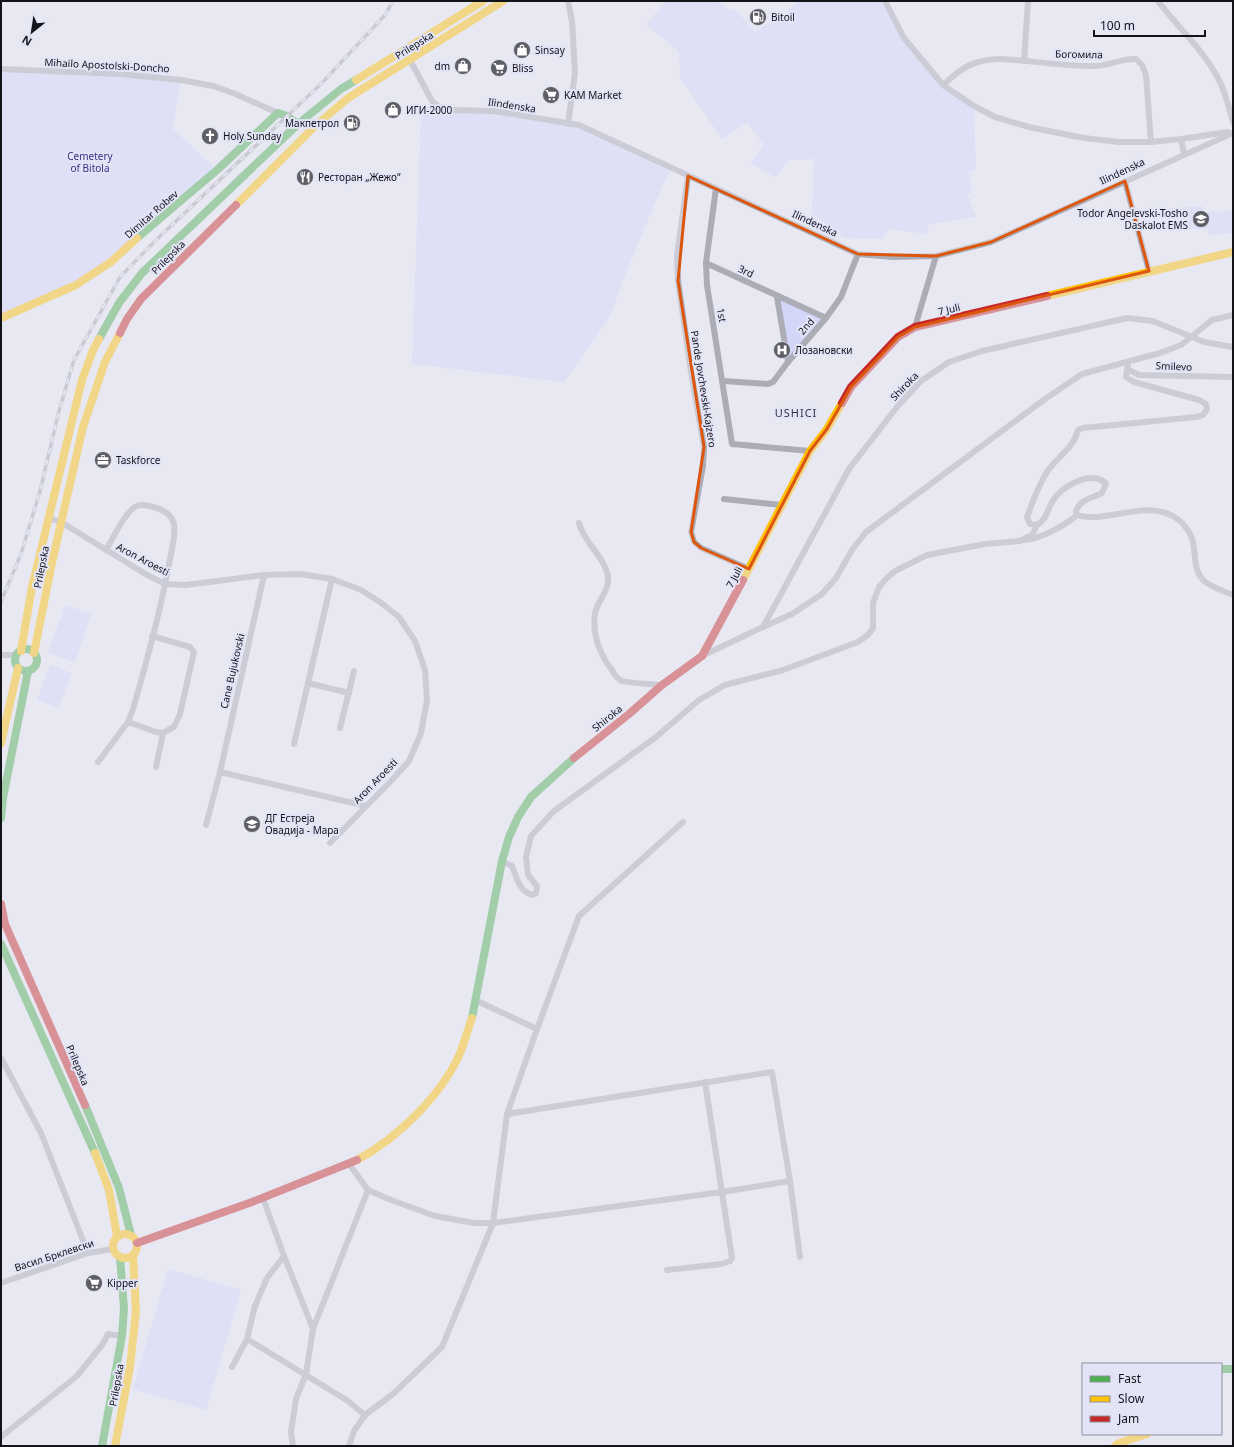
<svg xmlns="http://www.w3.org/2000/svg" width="1234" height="1447" viewBox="0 0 1234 1447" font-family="'Noto Sans',sans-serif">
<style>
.green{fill:#d4d6f9}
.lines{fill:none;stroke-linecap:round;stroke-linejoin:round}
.street{stroke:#acacb7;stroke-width:6}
.fast{stroke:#4caf50;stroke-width:8}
.slow{stroke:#ffc107;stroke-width:8}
.jam{stroke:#c62828;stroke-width:8}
.rail-casing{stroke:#a6a6af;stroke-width:3.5}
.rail{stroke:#e2e4f6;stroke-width:2;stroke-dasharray:6;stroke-linecap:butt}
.marked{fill:none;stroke:#dd560d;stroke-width:3;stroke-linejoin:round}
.labels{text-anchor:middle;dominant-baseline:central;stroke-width:4;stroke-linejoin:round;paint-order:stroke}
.poi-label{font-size:10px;fill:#13131a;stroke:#e2e4f6;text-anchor:start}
.street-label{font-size:10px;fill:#13131a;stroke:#e2e4f6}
.park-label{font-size:10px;fill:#3a3384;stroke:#e2e4f6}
.neighbourhood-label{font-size:11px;letter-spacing:1px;fill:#343544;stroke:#e2e4f6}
</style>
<rect width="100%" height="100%" fill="#e7e8f2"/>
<g class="green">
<polygon points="667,1 719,2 728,9 736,10 755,32 768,23 775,23 798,1 885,1 904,38 943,85 974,106 976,169 969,172 972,192 967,195 976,217 929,224 926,234 889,229 881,239 844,238 812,213 814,159 789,160 775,177 750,163 764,145 747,122 722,139 680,77 679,52 646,24"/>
<polygon points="1,69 181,80 173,129 217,170 76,285 1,318"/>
<polygon points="480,110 579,125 670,168 628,267 609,318 564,382 412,364 421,114 448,113"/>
<polygon points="1202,206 1202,212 1233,211 1233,233 1209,235 1209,229 1171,229 1166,209"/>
<polygon points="777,297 826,318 788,362"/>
<polygon points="65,605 91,614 75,662 48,653"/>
<polygon points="50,665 72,673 58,708 37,700"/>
<polygon points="168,1269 241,1290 206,1410 133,1389"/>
</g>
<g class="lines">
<g class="street">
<polyline points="885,1 904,38 943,85 974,106 995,117 1029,127 1084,138 1119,142 1151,142 1181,139 1228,132"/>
<path d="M1158 1C1178 28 1211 57 1223 89 1227 100 1230 111 1233 122"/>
<polyline points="410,60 432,101 439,107 449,110 494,111 579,125 858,254 892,257 936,256 991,242 1233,133"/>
<polyline points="1024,61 1028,1"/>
<polyline points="1,69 120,74 181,80 213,86 233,93 278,113"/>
<path d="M943 85C953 76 964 66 978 62 990 58 1002 59 1015 60 1042 62 1070 67 1097 66 1111 65 1123 58 1136 59L1142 65 1146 75 1151 142"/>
<polyline points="568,124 575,73 572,21 568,1"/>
<polyline points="1181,139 1184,154"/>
<polyline points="688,176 677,256 678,281 691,372 704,447 703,466 691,532 694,542 701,548 749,569"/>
<polyline points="1125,181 1149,271"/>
<polyline points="716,188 706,263 707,285 732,444 810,451"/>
<polyline points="706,263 826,318"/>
<polyline points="777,297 788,362"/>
<polyline points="915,327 936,256"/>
<polyline points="1128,366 1127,369 1139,375 1233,377"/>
<path d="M1127 369 1126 377 1134 382 1199 400 1206 404 1207 409 1203 415 1196 417 1083 428 1078 430C1074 447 1059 456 1049 469 1039 483 1033 501 1027 517L1030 524 1037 525C1048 518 1047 509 1054 499 1062 488 1076 480 1089 478 1096 478 1101 478 1106 484L1102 493C1092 498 1081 499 1076 511L1077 515C1106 524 1142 500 1173 516 1182 521 1191 532 1193 542 1196 555 1193 569 1203 580 1211 587 1223 591 1233 595"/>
<polyline points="723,381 768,384 773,382 788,362 826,318 841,297 858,254"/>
<polyline points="724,499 781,505"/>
<polyline points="48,518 61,522 147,575 165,584 186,585 264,575 300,574 332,579 361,590 380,602 399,617 415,641 425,670 427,700 421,733 409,761 392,780 330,843"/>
<path d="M579 523C584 543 604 556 608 576 610 590 598 600 595 613 592 634 599 653 612 670 614 674 618 679 622 681 628 683 654 684 662 685"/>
<path d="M1025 540C1040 539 1066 525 1077 515"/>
<polyline points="763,627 849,469 897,407 921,381 949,362 982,351 1127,318 1153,321 1204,342 1233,347"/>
<polyline points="1,655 16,655"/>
<polyline points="702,656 763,627 792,614 822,594 836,578 852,550 866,532 1045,399 1082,374 1160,353 1181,345 1212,320 1233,315"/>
<polyline points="308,683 349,693"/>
<polyline points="128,722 156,732 163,733 174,727 180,714 194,652 190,647 152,636"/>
<polyline points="340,728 354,671"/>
<polyline points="294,744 332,579"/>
<path d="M98 762 128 722 133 709C147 661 160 613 169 564 171 555 176 532 174 524 171 512 160 508 149 506 145 505 141 504 137 506 125 511 113 539 106 550"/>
<polyline points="156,767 163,733"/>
<polyline points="220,772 366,806"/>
<polyline points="206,825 220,772 264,575"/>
<path d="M502 861 512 866C517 878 519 891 532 895L536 893 537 886 528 875 526 857 531 836 554 811 656 737 699 700 725 685 783 670 858 642 869 634 873 628V603L879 587 887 578 895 571 927 555 985 544 1020 541 1032 535 1037 525"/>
<polyline points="475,1000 537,1029"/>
<polyline points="1,1058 41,1133 88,1253"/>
<polyline points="507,1114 772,1072 790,1181 800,1257"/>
<polyline points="349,1164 368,1190 391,1200 435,1216 474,1223 493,1223 722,1192 790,1181"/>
<polyline points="263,1198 284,1256 313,1329"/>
<polyline points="667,1270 722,1264 730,1261 732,1258 705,1082"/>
<polyline points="1,1283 88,1253 113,1249"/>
<polyline points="247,1339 255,1306 267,1278 284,1256"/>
<polyline points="232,1367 247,1339 348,1401 365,1415"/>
<polyline points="1,1437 77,1376 102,1345 108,1334 122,1336"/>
<polyline points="293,1446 291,1432 296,1399 306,1374 313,1329 368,1190"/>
<polyline points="349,1446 354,1431 365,1415 393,1394 442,1347 493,1223 507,1114 537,1029 579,916 683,822"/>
</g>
<g class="fast">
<polyline points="137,238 217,170 278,113 287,116 298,124"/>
<polyline points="99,339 119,303 142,273 298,124 341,89 356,80"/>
<circle cx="26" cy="660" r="11"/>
<polyline points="1,818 3,798 28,671"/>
<polyline points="1,944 95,1153"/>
<polyline points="472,1018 502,861 509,837 518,817 531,797 574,758"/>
<polyline points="85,1105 119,1188 131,1235"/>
<polyline points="1221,1369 1233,1369"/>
<polyline points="102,1446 122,1336 124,1308 120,1257"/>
</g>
<g class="slow">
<polyline points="356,80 483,1"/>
<polyline points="236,205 314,127 348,98 503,1"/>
<polyline points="1047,296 1233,252"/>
<polyline points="1,318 76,285 111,262 137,238"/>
<polyline points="743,580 810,451 827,429 842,403"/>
<polyline points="21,651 32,587 82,380 93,350 99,339"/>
<polyline points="34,653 53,558 83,427 105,362 120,333"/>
<polyline points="1,743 18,668"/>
<polyline points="95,1153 109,1190 117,1236"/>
<path d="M357 1160C398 1138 443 1094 461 1051 465 1040 468 1029 472 1018"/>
<circle cx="125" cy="1246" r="12"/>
<polyline points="115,1446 130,1367 136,1311 133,1255"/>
<polyline points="1115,1446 1119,1443 1147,1434"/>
</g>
<g class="jam">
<polyline points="120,333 127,319 141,299 236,205"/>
<polyline points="842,403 851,387 898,337 915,327 1047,296"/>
<polyline points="574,758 629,714 662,685 702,656 743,580"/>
<polyline points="1,904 5,924 85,1105"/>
<polyline points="137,1243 252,1202 357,1160"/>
</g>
<g class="rail-casing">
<polyline id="rail" points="1,602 21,554 40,491 59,411 74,360 120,277 155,241 320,85 385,15 393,1"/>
</g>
<use href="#rail" class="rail"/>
</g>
<path d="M0 0H1234V1447H0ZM688 176 858 254 936 256 991 242 1125 181 1149 271 915 327 898 337 851 387 827 429 810 451 749 569 701 548 694 542 691 532 704 447 678 281Z" fill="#e7e8f2" fill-opacity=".55" fill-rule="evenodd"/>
<path class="marked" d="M688 176 858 254 936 256 991 242 1125 181 1149 271 915 327 898 337 851 387 827 429 810 451 749 569 701 548 694 542 691 532 704 447 678 281Z"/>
<defs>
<g id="fuel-disc" transform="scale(0.9)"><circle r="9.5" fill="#5d5e66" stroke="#e2e4f6"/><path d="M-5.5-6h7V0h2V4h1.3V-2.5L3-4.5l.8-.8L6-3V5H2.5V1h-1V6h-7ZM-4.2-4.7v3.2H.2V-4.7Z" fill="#fff"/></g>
<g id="shop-disc" transform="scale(0.9)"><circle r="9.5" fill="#5d5e66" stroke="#e2e4f6"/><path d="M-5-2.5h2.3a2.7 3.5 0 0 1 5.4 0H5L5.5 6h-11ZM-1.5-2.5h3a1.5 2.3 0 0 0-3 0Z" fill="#fff"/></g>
<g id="supermarket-disc" transform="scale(0.9)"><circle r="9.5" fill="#5d5e66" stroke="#e2e4f6"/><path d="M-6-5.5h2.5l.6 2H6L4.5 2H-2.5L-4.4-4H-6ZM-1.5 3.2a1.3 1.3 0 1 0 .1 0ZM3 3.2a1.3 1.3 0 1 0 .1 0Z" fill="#fff"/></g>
<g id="church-disc" transform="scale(0.9)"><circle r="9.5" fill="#5d5e66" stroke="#e2e4f6"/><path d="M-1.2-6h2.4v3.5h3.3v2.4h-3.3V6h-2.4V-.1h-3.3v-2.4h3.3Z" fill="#fff"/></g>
<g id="restaurant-disc" transform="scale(0.9)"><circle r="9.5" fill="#5d5e66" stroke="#e2e4f6"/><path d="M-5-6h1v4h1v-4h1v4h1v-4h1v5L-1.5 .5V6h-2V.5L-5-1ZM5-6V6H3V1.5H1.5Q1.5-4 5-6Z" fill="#fff"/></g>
<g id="school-disc" transform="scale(0.9)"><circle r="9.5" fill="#5d5e66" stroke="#e2e4f6"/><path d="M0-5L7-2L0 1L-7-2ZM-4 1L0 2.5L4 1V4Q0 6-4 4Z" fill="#fff"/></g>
<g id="hospital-disc" transform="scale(0.9)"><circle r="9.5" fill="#5d5e66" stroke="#e2e4f6"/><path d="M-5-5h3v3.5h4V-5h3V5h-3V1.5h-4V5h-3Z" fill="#fff"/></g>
<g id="office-disc" transform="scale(0.9)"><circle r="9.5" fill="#5d5e66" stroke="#e2e4f6"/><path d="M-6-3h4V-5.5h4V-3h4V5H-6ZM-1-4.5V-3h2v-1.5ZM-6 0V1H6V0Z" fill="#fff"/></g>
</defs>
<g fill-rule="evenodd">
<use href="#fuel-disc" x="758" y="17"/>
<use href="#shop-disc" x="522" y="50"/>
<use href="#shop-disc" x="463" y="66"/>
<use href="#supermarket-disc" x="499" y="68"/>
<use href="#supermarket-disc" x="551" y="95"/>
<use href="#shop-disc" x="393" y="110"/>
<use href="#fuel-disc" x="352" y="123"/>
<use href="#church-disc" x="210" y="136"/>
<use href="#restaurant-disc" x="305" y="177"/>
<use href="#school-disc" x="1201" y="219"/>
<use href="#hospital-disc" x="782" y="350"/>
<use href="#office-disc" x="103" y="460"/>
<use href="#school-disc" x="252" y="824"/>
<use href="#supermarket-disc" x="94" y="1283"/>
</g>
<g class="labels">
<g class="poi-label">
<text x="771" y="17">Bitoil</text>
<text x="535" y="50">Sinsay</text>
<text x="450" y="66" text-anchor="end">dm</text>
<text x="512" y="68">Bliss</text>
<text x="564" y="95">KAM Market</text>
<text x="406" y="110">ИГИ-2000</text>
<text x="339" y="123" text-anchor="end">Макпетрол</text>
<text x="223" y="136">Holy Sunday</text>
<text x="318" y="177">Ресторан „Жежо“</text>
<text x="1188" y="213" text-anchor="end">Todor Angelevski-Tosho<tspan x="1188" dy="12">Daskalot EMS</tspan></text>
<text x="795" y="350">Лозановски</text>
<text x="116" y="460">Taskforce</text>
<text x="265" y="818">ДГ Естреја<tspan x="265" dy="12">Овадија - Мара</tspan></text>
<text x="107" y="1283">Kipper</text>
</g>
<g class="street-label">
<text transform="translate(414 45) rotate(-32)">Prilepska</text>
<text transform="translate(1079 54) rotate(1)">Богомила</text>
<text transform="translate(107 65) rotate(3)">Mihailo Apostolski-Doncho</text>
<text transform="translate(512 105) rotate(9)">Ilindenska</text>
<text transform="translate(1122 171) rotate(-25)">Ilindenska</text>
<text transform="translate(151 214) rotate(-41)">Dimitar Robev</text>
<text transform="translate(815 223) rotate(25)">Ilindenska</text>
<text transform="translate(168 257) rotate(-45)">Prilepska</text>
<text transform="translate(746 271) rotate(25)">3rd</text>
<text transform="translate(949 309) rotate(-13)">7 Juli</text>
<text transform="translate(722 315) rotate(80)">1st</text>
<text transform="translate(806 326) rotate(-49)">2nd</text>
<text transform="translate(1174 366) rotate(2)">Smilevo</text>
<text transform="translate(904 386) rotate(-46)">Shiroka</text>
<text transform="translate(704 389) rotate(81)">Pande Jovchevski-Kajzero</text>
<text transform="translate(143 559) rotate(28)">Aron Aroesti</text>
<text transform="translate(41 567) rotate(-79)">Prilepska</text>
<text transform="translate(734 577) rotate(-62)">7 Juli</text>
<text transform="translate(232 671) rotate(-77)">Cane Bujukovski</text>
<text transform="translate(607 718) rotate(-39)">Shiroka</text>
<text transform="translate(375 781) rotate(-46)">Aron Aroesti</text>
<text transform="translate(78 1065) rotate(67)">Prilepska</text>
<text transform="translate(54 1255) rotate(-18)">Васил Брклевски</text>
<text transform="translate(116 1385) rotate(-80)">Prilepska</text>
</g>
<g class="park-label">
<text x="90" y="156">Cemetery<tspan x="90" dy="12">of Bitola</tspan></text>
</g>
<g class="neighbourhood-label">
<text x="796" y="412">USHICI</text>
</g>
</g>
<rect width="1234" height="1447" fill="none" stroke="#13131a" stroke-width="4"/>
<rect x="1082" y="1363" width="140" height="72" fill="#e2e4f6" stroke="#8f909e"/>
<rect x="1090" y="1376" width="20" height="6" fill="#4caf50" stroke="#8f909e"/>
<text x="1118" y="1383" font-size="12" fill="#13131a">Fast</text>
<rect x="1090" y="1396" width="20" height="6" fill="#ffc107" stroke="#8f909e"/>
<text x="1118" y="1403" font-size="12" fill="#13131a">Slow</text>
<rect x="1090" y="1416" width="20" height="6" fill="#c62828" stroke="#8f909e"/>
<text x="1118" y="1423" font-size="12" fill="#13131a">Jam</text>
<g transform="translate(32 32) rotate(210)" stroke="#e2e4f6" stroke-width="3" paint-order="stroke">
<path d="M0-3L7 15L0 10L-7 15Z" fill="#13131a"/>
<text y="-6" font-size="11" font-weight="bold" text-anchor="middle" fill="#13131a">N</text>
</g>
<path d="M1094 30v6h111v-6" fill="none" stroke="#13131a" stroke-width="2"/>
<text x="1100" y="30" font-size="12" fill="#13131a" stroke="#e2e4f6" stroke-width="3" paint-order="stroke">100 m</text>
</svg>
